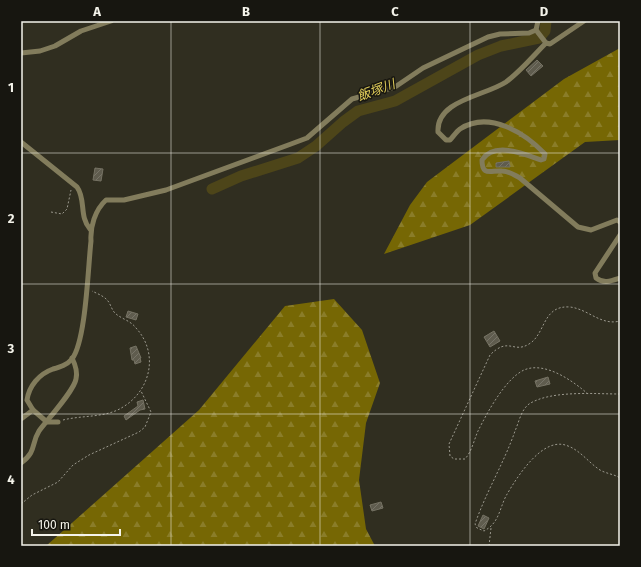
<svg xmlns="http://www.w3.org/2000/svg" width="641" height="567" viewBox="0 0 641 567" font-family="'Fira Sans','Noto Sans JP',sans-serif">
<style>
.forest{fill:url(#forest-firs)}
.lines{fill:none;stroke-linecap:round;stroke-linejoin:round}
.river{stroke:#4d4519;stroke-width:11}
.building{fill:url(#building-hatch);stroke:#757263}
.path{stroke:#9b998e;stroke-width:1;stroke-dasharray:2 2;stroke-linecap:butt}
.minor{stroke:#827c5c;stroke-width:5}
.grid{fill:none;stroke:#f4f3ea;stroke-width:1;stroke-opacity:0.55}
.labels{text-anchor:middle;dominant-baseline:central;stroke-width:3;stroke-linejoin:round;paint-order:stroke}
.water-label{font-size:13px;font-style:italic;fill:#dfcb59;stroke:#171610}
.neatline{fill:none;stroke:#f4f3ea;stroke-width:1.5}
.grid-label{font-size:13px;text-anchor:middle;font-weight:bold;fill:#f4f3ea}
</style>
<defs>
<pattern id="forest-firs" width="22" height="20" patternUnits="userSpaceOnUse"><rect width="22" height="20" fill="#766704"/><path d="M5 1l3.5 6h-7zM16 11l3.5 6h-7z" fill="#8a7d29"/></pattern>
<pattern id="building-hatch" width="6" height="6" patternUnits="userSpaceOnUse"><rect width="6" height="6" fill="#5f5c4e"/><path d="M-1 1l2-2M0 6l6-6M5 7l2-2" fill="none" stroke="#777468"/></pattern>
</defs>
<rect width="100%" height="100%" fill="#302e20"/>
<g class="forest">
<polygon points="620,48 620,140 585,142 470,225 384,254 410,205 427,182 564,79"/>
<polygon points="334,299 362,330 380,383 366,423 359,480 366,529 375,546 46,546 199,410 285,306"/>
</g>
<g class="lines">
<polyline class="river" points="212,189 241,176 298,158 316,146 343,122 358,111 395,101 478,55 501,46 539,38 545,31 546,21"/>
</g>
<g class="building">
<polygon points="537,60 543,66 531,76 526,70"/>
<polygon points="509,161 510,167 496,167 496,163"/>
<polygon points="95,168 103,169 101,181 93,180"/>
<polygon points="128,311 138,314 136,320 126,317"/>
<polygon points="494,331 500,341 490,347 484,337"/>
<polygon points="136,346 141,358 140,358 141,362 135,364 134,360 132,360 130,348"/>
<polygon points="548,377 550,384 537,387 535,381"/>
<polygon points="143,400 145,409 140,410 126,420 124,416 138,406 137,402"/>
<polygon points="381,502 383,508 372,511 370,505"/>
<polygon points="483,515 489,518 484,529 478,526"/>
</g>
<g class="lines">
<g class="path">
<polyline points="51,212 62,214 67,209 71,190"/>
<path d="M588 394C573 381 545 361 524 370 505 379 487 413 478 431 474 440 472 451 465 459H454L450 456 449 444 490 355C509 336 513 354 529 344 546 334 542 305 570 307 588 309 601 326 620 321"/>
<path d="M620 394C595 394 551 390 529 404 521 410 519 422 515 431 504 463 486 492 475 524L477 528 484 531C499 523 499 510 506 496 517 477 543 435 568 446 581 451 589 463 600 470 607 474 614 474 620 478"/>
<path d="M63 420C83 415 106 418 123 407 151 390 159 353 136 328 131 321 122 319 116 314 112 311 111 305 108 301 104 296 98 294 92 291"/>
<polyline points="21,504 32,495 58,482 73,465 89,455 139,432 145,427 151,412 141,391"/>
<polyline points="489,546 491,528"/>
</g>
<g class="minor">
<path d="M584 21 550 44 546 43C533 56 521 71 506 82 485 96 436 100 438 132L446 140H450C453 137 456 132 460 129 489 110 525 133 545 154L544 159 541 160C525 154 494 141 482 160 482 177 491 170 502 171 509 171 514 175 520 178L578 227 591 230 617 220 620 222"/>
<polyline points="536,30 546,43"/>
<polyline points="21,53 40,51 55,46 81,31 111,21"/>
<path d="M21 142 77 187C86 199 79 217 90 229"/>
<path d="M620 235 595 273 596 278C604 284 611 281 620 278"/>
<polyline points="21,419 33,410"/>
<path d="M58 422H47L33 410 27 400C29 386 39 374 53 369 60 367 67 365 72 359 86 341 88 267 91 241 90 227 95 210 106 200H124L166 190 291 144 307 138 352 99 395 87 423 68 488 37 500 34 529 33 536 30 538 21"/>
<path d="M21 463C37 451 31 444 39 431 47 420 74 391 76 379 78 371 75 364 72 358"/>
</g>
</g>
<path class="grid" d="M171 21V546M320 21V546M470 21V546M21 153H620M21 284H620M21 414H620"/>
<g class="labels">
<g class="water-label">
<text transform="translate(376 90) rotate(-20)">飯塚川</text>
</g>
</g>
<rect width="641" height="567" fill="none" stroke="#171610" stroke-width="44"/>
<path d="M32 529v6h88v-6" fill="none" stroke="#f4f3ea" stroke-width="2"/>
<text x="38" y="529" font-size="12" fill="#f4f3ea" stroke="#171610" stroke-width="3" paint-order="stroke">100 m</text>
<rect x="22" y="22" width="597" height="523" class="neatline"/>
<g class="grid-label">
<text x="97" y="16">A</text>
<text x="246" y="16">B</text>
<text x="395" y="16">C</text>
<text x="544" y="16">D</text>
<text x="11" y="92">1</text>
<text x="11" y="223">2</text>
<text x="11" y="353">3</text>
<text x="11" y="484">4</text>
</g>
</svg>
